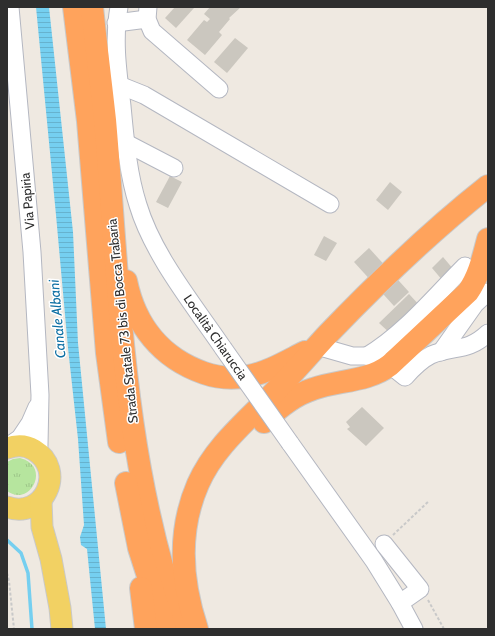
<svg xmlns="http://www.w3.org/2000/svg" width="495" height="636" viewBox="0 0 495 636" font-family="Cabin,sans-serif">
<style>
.grass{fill:url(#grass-tufts)}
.water{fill:url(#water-rules)}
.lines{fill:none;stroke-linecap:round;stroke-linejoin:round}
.stream{stroke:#75cff0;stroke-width:3.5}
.building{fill:#cbc7bf}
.minor-casing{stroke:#b4b7c1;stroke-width:19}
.major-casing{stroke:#c9c9c9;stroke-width:23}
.highway-casing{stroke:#c9c9c9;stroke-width:24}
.path{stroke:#c9c9c9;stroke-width:2;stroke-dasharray:3 2;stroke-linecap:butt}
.minor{stroke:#fff;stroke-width:17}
.major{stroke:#f2d163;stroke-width:21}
.highway{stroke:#ffa35c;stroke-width:22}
.minor-bridge-casing{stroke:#b4b7c1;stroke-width:19;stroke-linecap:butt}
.minor-bridge{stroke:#fff;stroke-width:17}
.labels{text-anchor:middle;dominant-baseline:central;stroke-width:3;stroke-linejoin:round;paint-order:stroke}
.street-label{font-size:13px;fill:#2e2e2e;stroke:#fff}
.water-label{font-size:14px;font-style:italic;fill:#0d6fa3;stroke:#fff}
</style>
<defs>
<pattern id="grass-tufts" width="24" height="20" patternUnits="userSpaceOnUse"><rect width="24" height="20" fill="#b6e59e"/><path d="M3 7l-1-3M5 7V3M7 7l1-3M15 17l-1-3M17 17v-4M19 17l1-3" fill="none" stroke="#9dc588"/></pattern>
<pattern id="water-rules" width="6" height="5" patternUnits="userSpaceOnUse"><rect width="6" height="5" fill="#75cff0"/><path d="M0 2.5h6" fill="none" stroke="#66b2ce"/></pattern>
</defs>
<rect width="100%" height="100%" fill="#efe9e1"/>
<path class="grass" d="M20 458C52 466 30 508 7 491V462L13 459Z"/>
<polygon class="water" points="36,7 49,7 73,232 78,343 106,629 95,629 87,549 81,545 80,537 84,525 78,439 68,348 56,215"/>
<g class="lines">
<polyline class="stream" points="7,540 21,553 28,573 32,629"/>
</g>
<g class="building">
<polygon points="175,7 194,8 176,28 165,18"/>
<polygon points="210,7 241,7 229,18 230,19 219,32 222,35 205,55 187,40 204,20 207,22 210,19 204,14"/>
<polygon points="235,38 248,48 227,73 214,62"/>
<polygon points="170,176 182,182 168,208 156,202"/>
<polygon points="390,182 402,192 388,210 376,200"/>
<polygon points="324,236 337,243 326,261 314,255"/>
<polygon points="369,248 409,292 394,306 354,262"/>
<polygon points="443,257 454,270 443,281 432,268"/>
<polygon points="409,294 422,308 392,335 379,323"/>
<polygon points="362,407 384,428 366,446 347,429 350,427 346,422"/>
</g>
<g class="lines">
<g class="minor-casing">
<g id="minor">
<polyline points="10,7 32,252 40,395 39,445 37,452"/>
<path d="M119 7C113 41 118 73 122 106 125 138 128 174 138 205 153 255 193 304 223 348"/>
<polyline points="148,7 147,19 152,31 219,89"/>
<polyline points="116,23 147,19"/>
<polyline points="119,85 144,95 330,204"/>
<polyline points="126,143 174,168"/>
<path d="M317 346 352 356H367L376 358 390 365 405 377C413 368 421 360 431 355 454 345 467 353 488 333"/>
<polyline points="441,352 475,304 488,292"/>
<path d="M367 356C404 334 434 297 465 266"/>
<polyline points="290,443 374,561 400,603 414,629"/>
<polyline points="7,447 20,438 30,423 37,407"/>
<polyline points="384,544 420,589 400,603"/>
</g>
</g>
<g class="major-casing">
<g id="major">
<path d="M7 448C16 445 26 445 34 450 67 470 44 520 7 507"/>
<polyline points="41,500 42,527 51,559 60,608 62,629"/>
</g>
</g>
<g class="highway-casing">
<g id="highway">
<polyline points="74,7 88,121 107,353 119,442"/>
<path d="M92 7C96 45 101 83 105 120 120 294 122 463 182 629"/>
<path d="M126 281C135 325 161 358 204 373 218 378 234 379 249 376 269 372 287 361 305 352"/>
<path d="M264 422C278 408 294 395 313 389 338 380 368 382 390 365L468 292C479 276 483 258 488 239"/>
<polyline points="126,483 139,548 165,629"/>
<polyline points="141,588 146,629"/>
<path d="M197 629C181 581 177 532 198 484 216 443 253 416 283 383 299 367 313 350 328 334 378 282 431 231 488 186"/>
</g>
</g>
<g class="path">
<polyline points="393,535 429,501"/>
<polyline points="7,573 9,581 14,629"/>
<polyline points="428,600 444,629"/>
</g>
<use href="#minor" class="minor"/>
<use href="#major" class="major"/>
<use href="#highway" class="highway"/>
<g class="minor-bridge-casing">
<polyline id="minor-bridge" points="223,348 290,443"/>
</g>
<use href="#minor-bridge" class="minor-bridge"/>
</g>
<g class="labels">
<g class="street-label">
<text transform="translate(27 201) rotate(-95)">Via Papiria</text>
<text transform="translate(122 321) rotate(-96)">Strada Statale 73 bis di Bocca Trabaria</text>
<text transform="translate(216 337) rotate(55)">Località Chiaruccia</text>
</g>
<g class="water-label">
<text transform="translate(57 319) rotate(-95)">Canale Albani</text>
</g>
</g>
<rect width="495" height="636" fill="none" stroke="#2e2e2e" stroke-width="16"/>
</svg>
